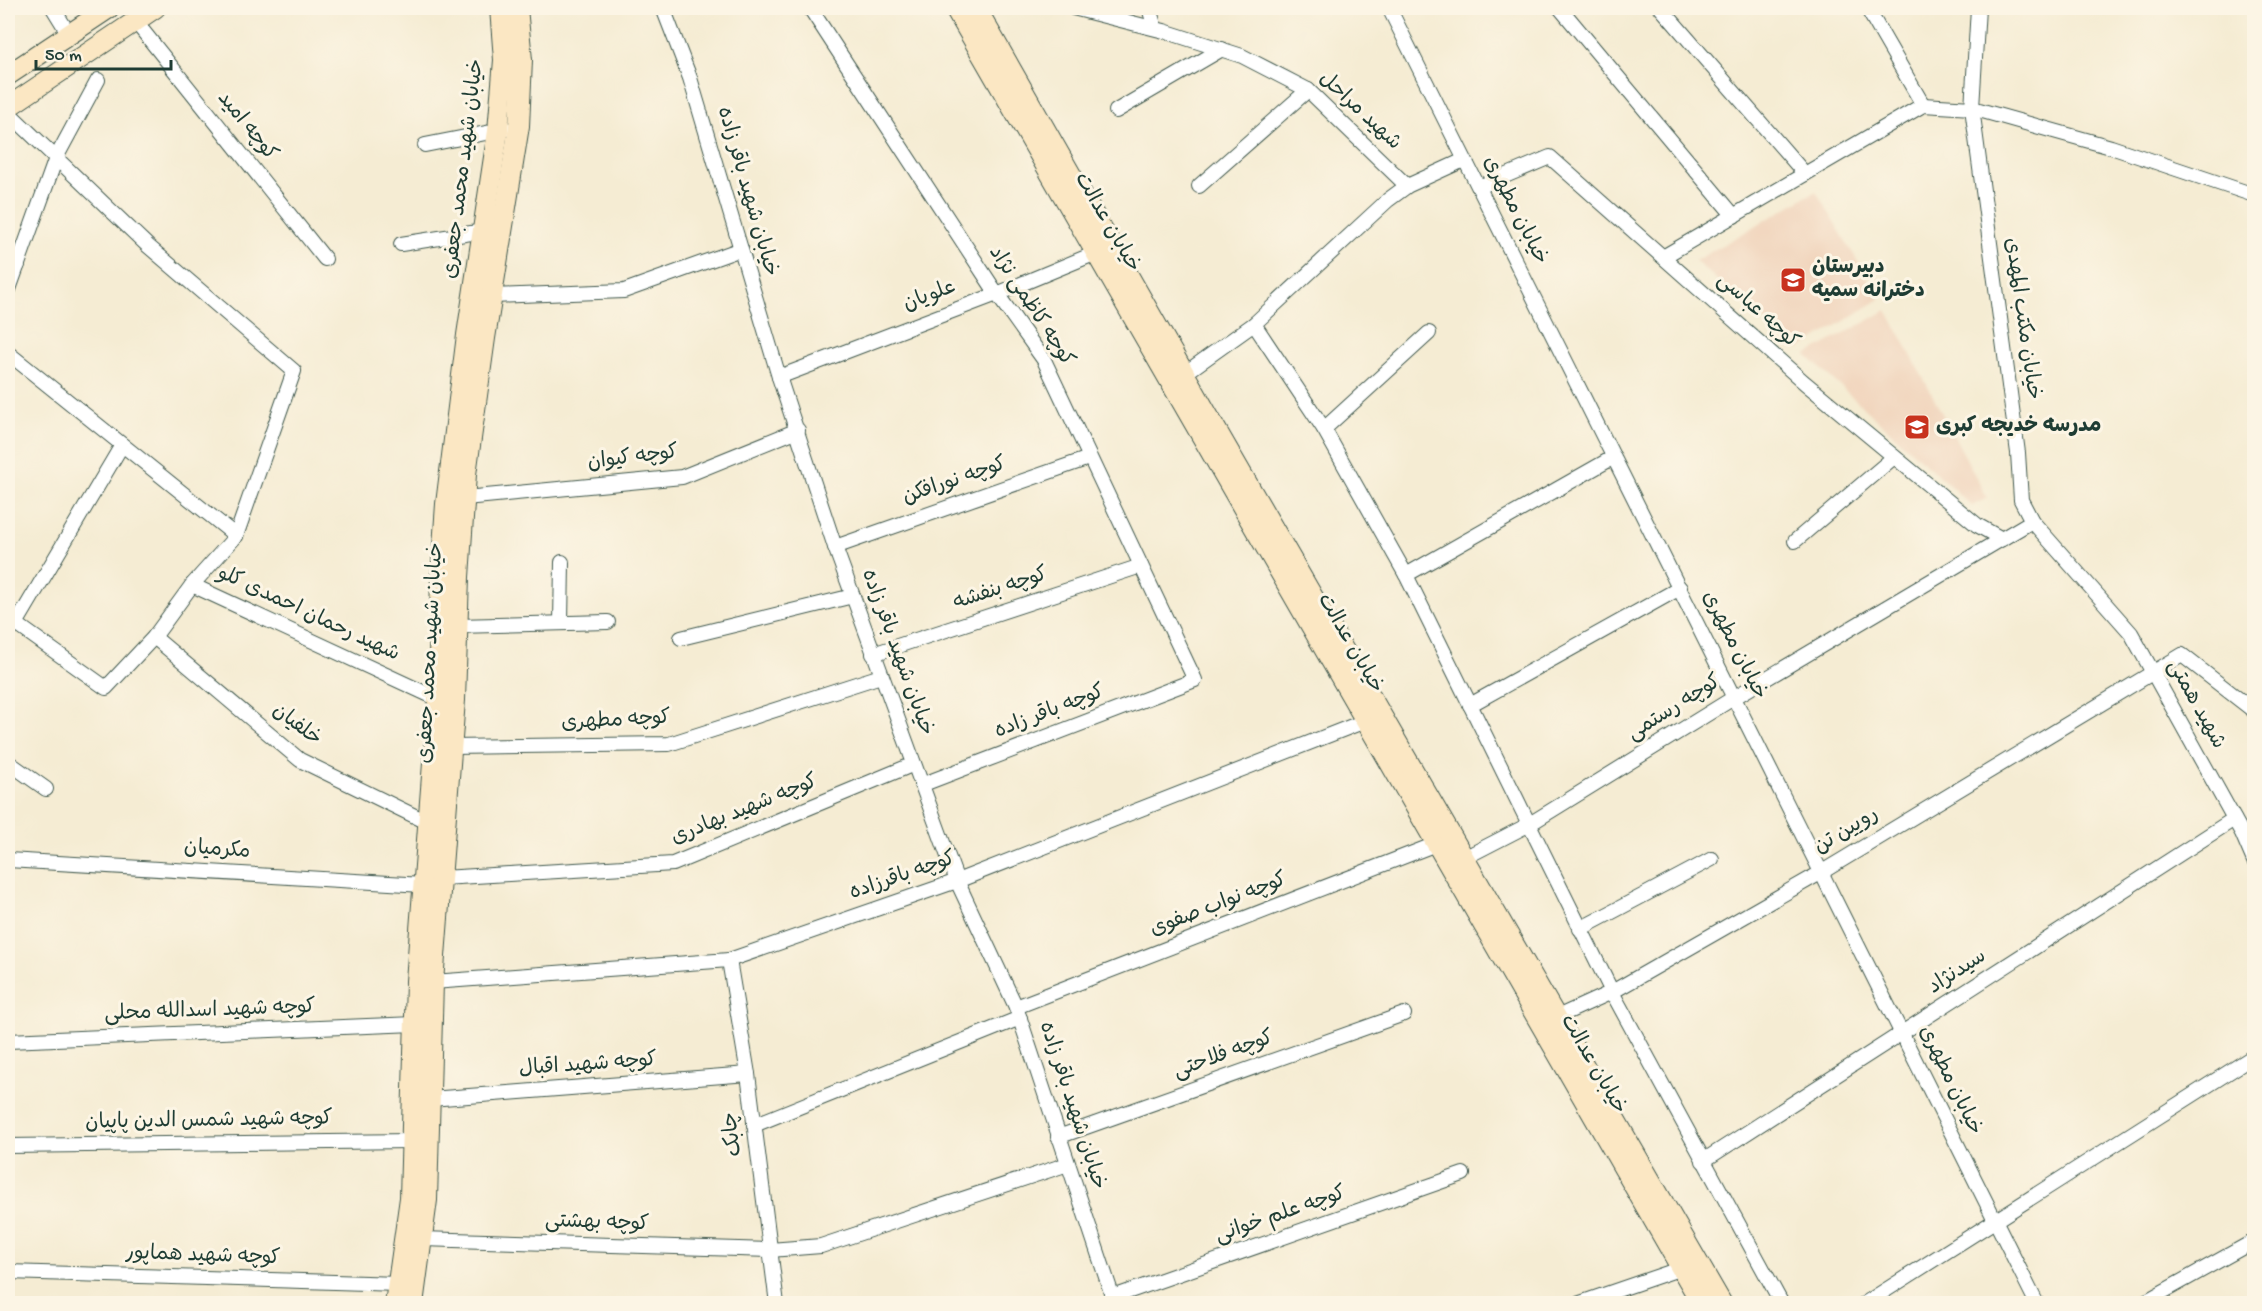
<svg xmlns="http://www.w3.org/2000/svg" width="2262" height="1311" viewBox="0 0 2262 1311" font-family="'Gochi Hand','Playpen Sans Arabic',sans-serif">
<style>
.built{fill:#f1d5bd}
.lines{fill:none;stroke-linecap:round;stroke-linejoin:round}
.street-casing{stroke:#3f574c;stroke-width:16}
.secondary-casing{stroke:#3f574c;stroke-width:22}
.street{stroke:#fff;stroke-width:14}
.secondary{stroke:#fbe7c3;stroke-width:20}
.labels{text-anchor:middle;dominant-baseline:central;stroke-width:6;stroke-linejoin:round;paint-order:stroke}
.street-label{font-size:21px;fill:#1f3d34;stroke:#fcf5e5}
.poi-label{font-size:21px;font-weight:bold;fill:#1f3d34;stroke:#fcf5e5;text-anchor:start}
</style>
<rect width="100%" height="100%" fill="#fcf5e5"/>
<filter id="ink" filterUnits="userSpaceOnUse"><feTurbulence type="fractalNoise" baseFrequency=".0167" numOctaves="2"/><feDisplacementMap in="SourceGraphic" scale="12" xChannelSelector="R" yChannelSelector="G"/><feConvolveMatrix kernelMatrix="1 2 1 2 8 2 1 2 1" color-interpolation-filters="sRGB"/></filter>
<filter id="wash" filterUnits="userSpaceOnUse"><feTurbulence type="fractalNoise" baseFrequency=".008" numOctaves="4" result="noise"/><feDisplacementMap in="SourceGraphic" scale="24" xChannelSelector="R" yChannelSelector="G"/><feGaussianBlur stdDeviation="1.35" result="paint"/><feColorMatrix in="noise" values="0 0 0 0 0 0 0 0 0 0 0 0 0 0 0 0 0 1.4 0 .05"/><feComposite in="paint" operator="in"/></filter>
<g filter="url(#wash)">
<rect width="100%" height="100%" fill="#f5ecd3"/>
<g class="built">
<polygon points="1816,191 1880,299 1799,349 1695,261"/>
<polygon points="1887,310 1987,498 1972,506 1806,355"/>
</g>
</g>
<g filter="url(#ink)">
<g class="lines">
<g class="street-casing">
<g id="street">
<polyline points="53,8 69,34"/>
<polyline points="663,8 690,78 779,377 835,547 957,881 1016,1007 1115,1304"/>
<polyline points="810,8 997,294 1044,360 1195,680 921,785"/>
<polyline points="1073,8 1164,31 1242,56 1308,90 1407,186"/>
<polyline points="1149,8 1155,28"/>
<polyline points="1389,8 2037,1304"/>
<polyline points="1560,8 1734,216"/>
<polyline points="1661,8 1805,174"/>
<polyline points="1867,8 1923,105"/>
<polyline points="1978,8 1972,108 2018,453 2021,500 2032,521 2131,633 2242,833 2254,861"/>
<polyline points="135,21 325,259"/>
<polyline points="1116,111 1222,49"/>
<polyline points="8,112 148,246 294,371 236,536 192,585 154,637 106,688 8,618"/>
<polyline points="425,145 506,129"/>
<polyline points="1199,186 1308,90"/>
<polyline points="1479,187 1550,157 1805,383 1977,525 2002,539"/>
<polyline points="401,244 484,231"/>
<polyline points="8,251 18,265"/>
<polyline points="1663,257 1923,105 1972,108 2111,147 2254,195"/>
<polyline points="8,292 56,158 98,80"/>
<polyline points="492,296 624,291 741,249"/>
<polyline points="1254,324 1324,429 1406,575 1612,992 1782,1304"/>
<polyline points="8,353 236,536"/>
<polyline points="1184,374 1254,324 1388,200 1407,186 1464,160"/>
<polyline points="779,377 997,294 1096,253"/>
<polyline points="1324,429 1429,333"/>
<polyline points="465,498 682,477 798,430"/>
<polyline points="1795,541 1894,457"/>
<polyline points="835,547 1089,458"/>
<polyline points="1406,575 1614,457"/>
<polyline points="192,585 438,699"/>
<polyline points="561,623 562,562"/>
<polyline points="16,624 122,445"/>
<polyline points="457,626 608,622"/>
<polyline points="154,637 300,760 429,823"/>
<polyline points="681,638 853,596"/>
<polyline points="873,654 1141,566"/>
<polyline points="1470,705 1680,588"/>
<polyline points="452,747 669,744 881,676"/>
<polyline points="8,762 46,789"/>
<polyline points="1464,858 1528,825 1735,697 2032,521"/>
<polyline points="8,860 423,885"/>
<polyline points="442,878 673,864 914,764"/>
<polyline points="1580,929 1712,859"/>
<polyline points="729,960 748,1074 777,1304"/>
<polyline points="433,982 729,960 957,881 1365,721"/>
<polyline points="1016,1007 1436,844"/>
<polyline points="1557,1017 1612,992 1822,872 2182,655 2254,711"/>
<polyline points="8,1041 415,1024"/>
<polyline points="430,1099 748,1074"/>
<polyline points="754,1125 1020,1018"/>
<polyline points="1058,1137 1404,1014"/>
<polyline points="8,1146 412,1141"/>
<polyline points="1703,1161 2234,819"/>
<polyline points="422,1239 770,1250 821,1246 1068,1164"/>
<polyline points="8,1272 398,1284"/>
<polyline points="1113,1297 1463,1174"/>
<polyline points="1577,1304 1682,1268"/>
<polyline points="1864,1304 2254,1056"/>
<polyline points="2141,1304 2254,1241"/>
</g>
</g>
<g class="secondary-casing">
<g id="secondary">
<polyline points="955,8 1702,1304"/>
<polyline points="976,8 1218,433 1722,1304"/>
<polyline points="8,75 109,8"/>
<polyline points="8,107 155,8"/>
<polyline points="395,1304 410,1198 416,981 438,699 441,576 446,504 467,335 498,131 504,60 500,8"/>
<polyline points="413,1304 427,1200 433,982 455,700 459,577 466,474 485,338 519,126 522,60 517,8"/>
</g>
</g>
<use href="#street" class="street"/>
<use href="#secondary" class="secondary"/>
</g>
</g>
<defs>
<g id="school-square" transform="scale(1.35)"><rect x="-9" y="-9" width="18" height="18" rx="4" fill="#c8321e" stroke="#fcf5e5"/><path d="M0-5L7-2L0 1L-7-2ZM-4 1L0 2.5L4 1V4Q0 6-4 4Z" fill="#fff"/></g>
</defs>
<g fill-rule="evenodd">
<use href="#school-square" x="1793" y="280"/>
<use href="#school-square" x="1917" y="427"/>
</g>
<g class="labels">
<g class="street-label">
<text transform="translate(1359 112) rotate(43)">شهید مراحل</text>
<text transform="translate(246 127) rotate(51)">کوچه امید</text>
<text transform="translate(465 169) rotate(-83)">خیابان شهید محمد جعفری</text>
<text transform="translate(746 192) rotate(74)">خیابان شهید باقر زاده</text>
<text transform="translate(1514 211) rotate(63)">خیابان مطهری</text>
<text transform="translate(1106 223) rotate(60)">خیابان عدالت</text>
<text transform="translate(930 297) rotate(-21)">علویان</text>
<text transform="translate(1030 307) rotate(57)">کوچه کاظمی نژاد</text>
<text transform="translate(1757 312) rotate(42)">کوچه عباسی</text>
<text transform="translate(2021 319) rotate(82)">خیابان مکتب المهدی</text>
<text transform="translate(633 459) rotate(-7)">کوچه کیوان</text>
<text transform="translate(955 482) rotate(-19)">کوچه نورافکن</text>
<text transform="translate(1001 590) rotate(-18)">کوچه بنفشه</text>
<text transform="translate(308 615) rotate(25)">شهید رحمان احمدی کلو</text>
<text transform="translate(1349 644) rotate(60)">خیابان عدالت</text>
<text transform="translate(1733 646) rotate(63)">خیابان مطهری</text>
<text transform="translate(432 653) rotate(-87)">خیابان شهید محمد جعفری</text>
<text transform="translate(896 653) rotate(70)">خیابان شهید باقر زاده</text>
<text transform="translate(2195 705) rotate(61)">شهید همتی</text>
<text transform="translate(1675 709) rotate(-32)">کوچه رستمی</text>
<text transform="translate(1050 713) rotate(-21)">کوچه باقر زاده</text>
<text transform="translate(616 722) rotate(-3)">کوچه مطهری</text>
<text transform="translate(296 726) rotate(37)">خلفیان</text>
<text transform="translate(745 811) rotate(-22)">کوچه شهید بهادری</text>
<text transform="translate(1847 832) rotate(-31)">رویین تن</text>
<text transform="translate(217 851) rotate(4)">مکرمیان</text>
<text transform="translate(903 877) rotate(-19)">کوچه باقرزاده</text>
<text transform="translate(1219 906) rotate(-21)">کوچه نواب صفوی</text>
<text transform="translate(1958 973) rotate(-33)">سیدنژاد</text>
<text transform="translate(210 1012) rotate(-2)">کوچه شهید اسدالله محلی</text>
<text transform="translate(1224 1056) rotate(-20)">کوچه فلاحتی</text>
<text transform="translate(1592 1065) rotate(60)">خیابان عدالت</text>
<text transform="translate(588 1066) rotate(-4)">کوچه شهید اقبال</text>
<text transform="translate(1949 1081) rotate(64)">خیابان مطهری</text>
<text transform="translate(1071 1106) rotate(72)">خیابان شهید باقر زاده</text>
<text transform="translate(209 1122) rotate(-1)">کوچه شهید شمس الدین پاپیان</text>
<text transform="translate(734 1134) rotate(-97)">چابک</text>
<text transform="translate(1281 1216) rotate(-19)">کوچه علم خوانی</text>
<text transform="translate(597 1224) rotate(2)">کوچه بهشتی</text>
<text transform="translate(203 1257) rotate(2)">کوچه شهید هماپور</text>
</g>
<g class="poi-label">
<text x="1812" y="268">دبیرستان<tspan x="1812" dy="24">دخترانه سمیه</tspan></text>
<text x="1936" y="427">مدرسه خدیجه کبری</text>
</g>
</g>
<rect width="2262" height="1311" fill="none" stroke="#fcf5e5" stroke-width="30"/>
<path d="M36 60v9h135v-9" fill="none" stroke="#1f3d34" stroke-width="3"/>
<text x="45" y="60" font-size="18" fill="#1f3d34" stroke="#fcf5e5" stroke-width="4.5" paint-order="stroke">50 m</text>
</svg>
